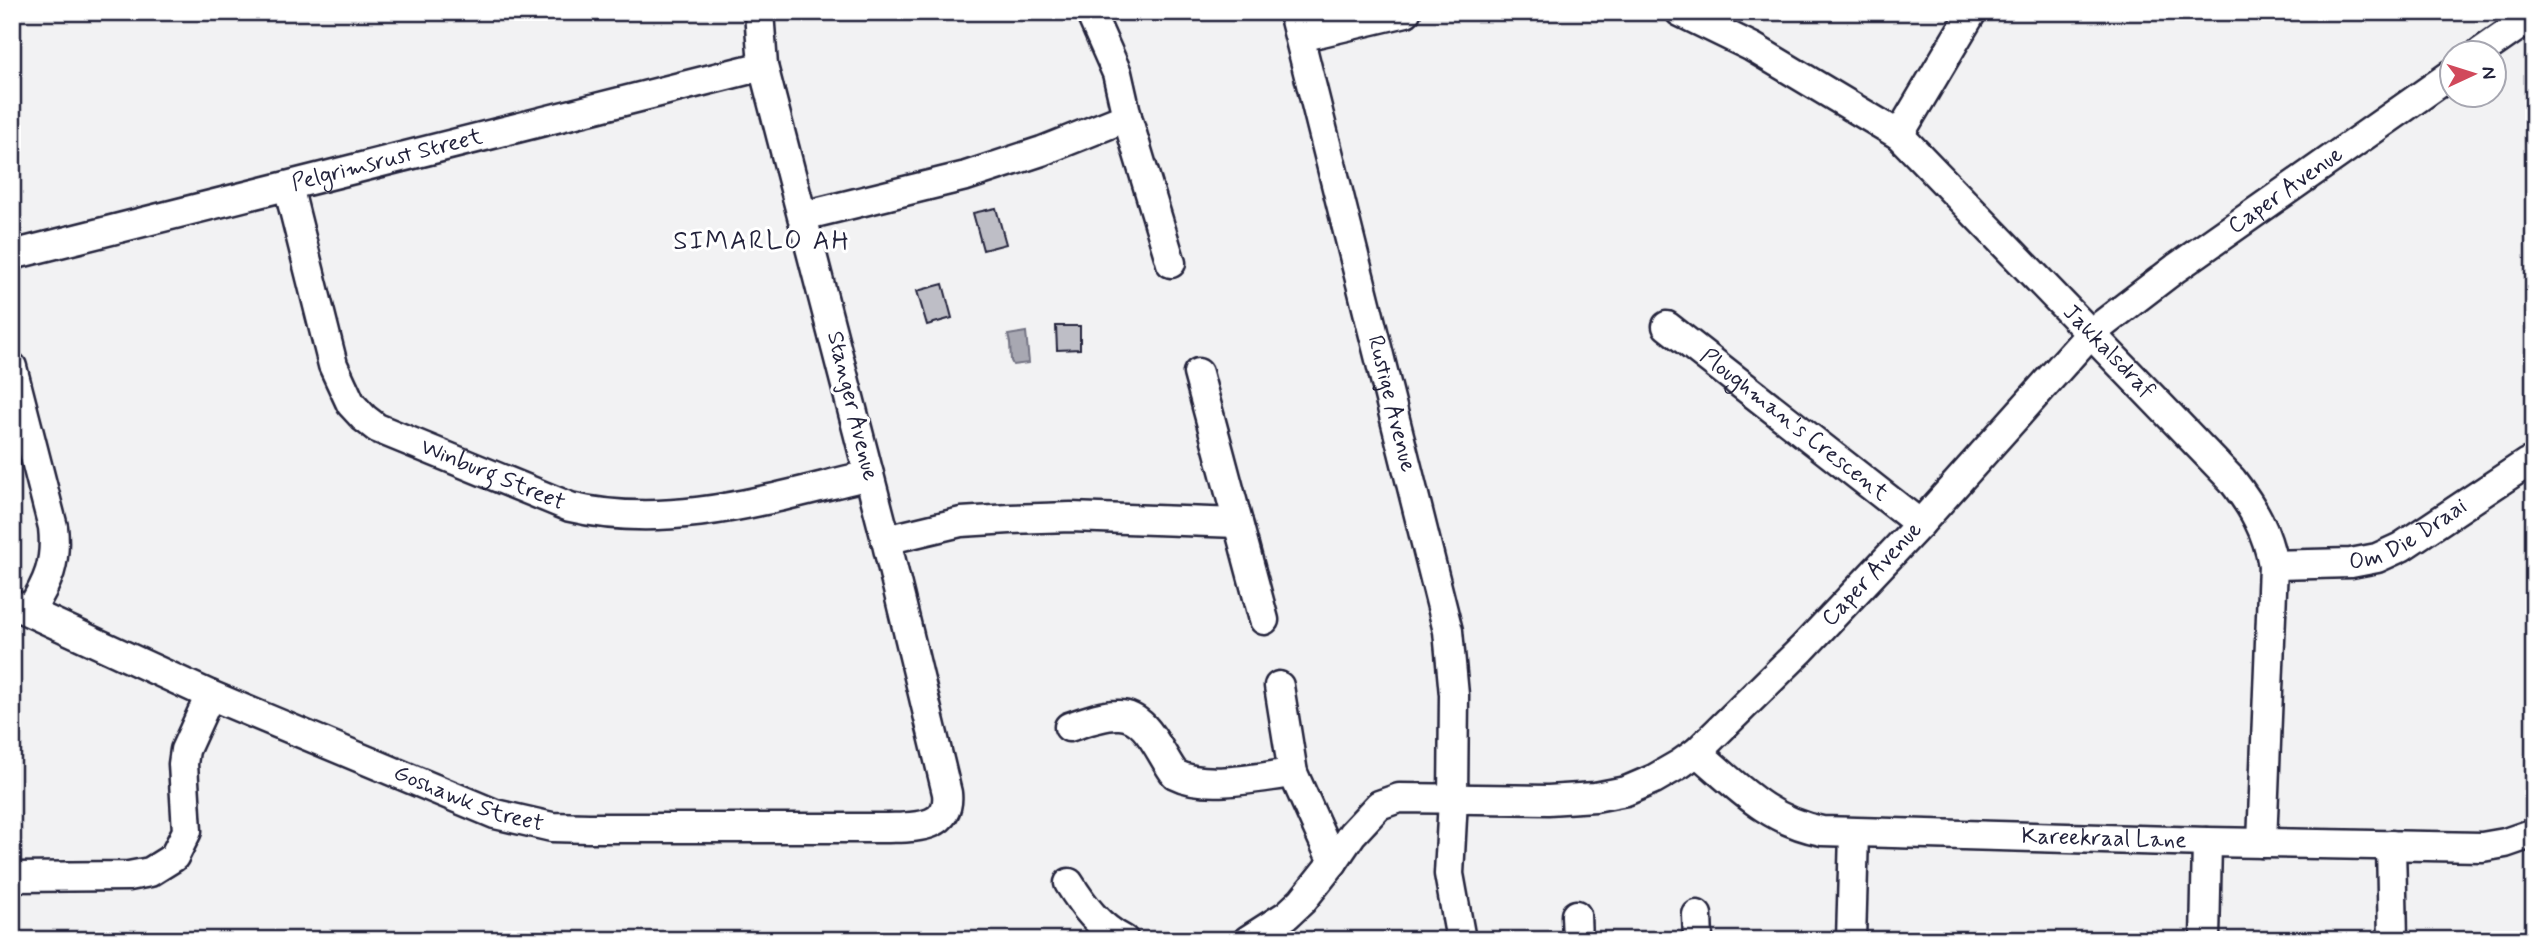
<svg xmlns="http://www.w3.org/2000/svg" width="2546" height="952" viewBox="0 0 2546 952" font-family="Mynerve,sans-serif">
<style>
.water{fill:#a8a8b2;stroke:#727282;stroke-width:2}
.building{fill:#bebec6;stroke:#22223b;stroke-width:2}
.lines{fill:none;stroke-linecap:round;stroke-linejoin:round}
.minor-casing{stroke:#22223b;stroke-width:33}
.minor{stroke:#fff;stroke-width:28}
.labels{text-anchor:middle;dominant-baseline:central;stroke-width:6;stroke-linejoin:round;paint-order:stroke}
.street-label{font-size:23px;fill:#22223b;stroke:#fff}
.quarter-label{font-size:26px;letter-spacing:2px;fill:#22223b;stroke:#fff}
</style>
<rect width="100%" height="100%" fill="#f2f2f3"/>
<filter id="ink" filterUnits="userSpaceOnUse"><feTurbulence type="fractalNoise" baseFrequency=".0143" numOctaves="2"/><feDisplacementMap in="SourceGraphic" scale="14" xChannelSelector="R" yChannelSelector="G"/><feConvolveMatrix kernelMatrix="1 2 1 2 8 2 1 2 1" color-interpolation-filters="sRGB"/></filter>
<g filter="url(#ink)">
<polygon class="water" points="1026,332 1029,363 1013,365 1011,361 1010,343 1008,335"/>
<g class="building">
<polygon points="996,208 1006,244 983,250 973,213"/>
<polygon points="943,284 952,318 927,325 917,291"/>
<polygon points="1056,326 1080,326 1080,349 1057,350"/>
</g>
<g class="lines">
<g class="minor-casing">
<g id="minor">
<polyline points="1090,12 1117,73 1127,117 1171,263"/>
<path id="s1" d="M1293 12 1448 631 1454 695 1453 799 1449 874 1461 940"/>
<path id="s2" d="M1680 12 1752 47 1899 135 2232 480C2253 507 2267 531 2273 565L2262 843"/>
<polyline points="1300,37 1406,12"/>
<polyline points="2481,52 2534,15"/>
<polyline points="1899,135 1972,12"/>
<path id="s3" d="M288 186 333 365 351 404 364 418 377 428 570 507C671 531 771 498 869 475"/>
<polyline points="803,216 966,176 1042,151 1127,117"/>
<path id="s4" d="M12 255 763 66"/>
<path id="s5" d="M1667 326 1920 524"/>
<path d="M12 367 53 527C57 563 48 582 30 611"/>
<polyline points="1198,373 1264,620"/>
<polyline points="886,540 961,522 1010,519 1071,517 1238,523"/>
<path id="s6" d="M2273 565 2351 563 2377 558 2401 547 2527 463"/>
<path id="s7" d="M12 604 210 695 495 814 552 827 589 828H888C914 827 951 829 947 793L886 540 763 66 759 12"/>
<polyline points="1279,686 1293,773 1333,862"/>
<path d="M1069 727C1084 722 1101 715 1117 715 1147 713 1160 755 1175 774 1206 790 1259 777 1293 773"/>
<path id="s8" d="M1697 752C1737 786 1768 821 1822 831L2207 842 2482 847 2505 843 2534 833"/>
<polyline points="2391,845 2393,940"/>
<polyline points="12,877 129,876 150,872 174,857 187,831 183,764 185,750 210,695"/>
<path d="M1069 883C1084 907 1099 927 1124 940"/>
<polyline points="1576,915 1577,940"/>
<polyline points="1697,915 1698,940"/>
<path id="s9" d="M1248 940 1287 915 1302 901 1333 862 1352 834 1379 805 1399 798 1548 800 1595 797 1626 791 1654 779 1680 764 1697 752 1802 649 1920 524 2090 334 2176 268 2452 74"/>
<polyline points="1851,940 1854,833"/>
<polyline points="2205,940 2207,842"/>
</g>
</g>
<use href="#minor" class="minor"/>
</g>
</g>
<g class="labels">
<g class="street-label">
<text stroke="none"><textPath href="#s4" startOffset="387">Pelgrimsrust Street</textPath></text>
<text stroke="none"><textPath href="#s9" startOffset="1337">Caper Avenue</textPath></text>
<text stroke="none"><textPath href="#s2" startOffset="553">Jakkalsdraf</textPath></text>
<text stroke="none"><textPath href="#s1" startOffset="404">Rustige Avenue</textPath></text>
<text transform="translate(852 406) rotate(76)">Stanger Avenue</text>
<text stroke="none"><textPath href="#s5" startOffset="161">Ploughman's Crescent</textPath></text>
<text stroke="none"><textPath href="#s3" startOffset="388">Winburg Street</textPath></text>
<text stroke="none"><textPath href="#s6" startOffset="142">Om Die Draai</textPath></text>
<text stroke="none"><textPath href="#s9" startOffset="770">Caper Avenue</textPath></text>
<text stroke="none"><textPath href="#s7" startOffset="497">Goshawk Street</textPath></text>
<text stroke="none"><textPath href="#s8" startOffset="432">Kareekraal Lane</textPath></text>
</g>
<g class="quarter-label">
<text x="762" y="242">SIMARLO AH</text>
</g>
</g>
<rect width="2546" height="952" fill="none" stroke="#fff" stroke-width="42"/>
<rect x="21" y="21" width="2504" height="910" fill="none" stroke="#22223b" stroke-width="2.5" filter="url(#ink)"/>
<g transform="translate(2473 74) rotate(86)"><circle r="33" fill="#ffffff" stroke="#a7a7b1" stroke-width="2"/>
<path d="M0-5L12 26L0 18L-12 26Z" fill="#d1495b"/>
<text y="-10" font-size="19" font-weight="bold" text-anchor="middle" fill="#22223b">N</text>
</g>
</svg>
